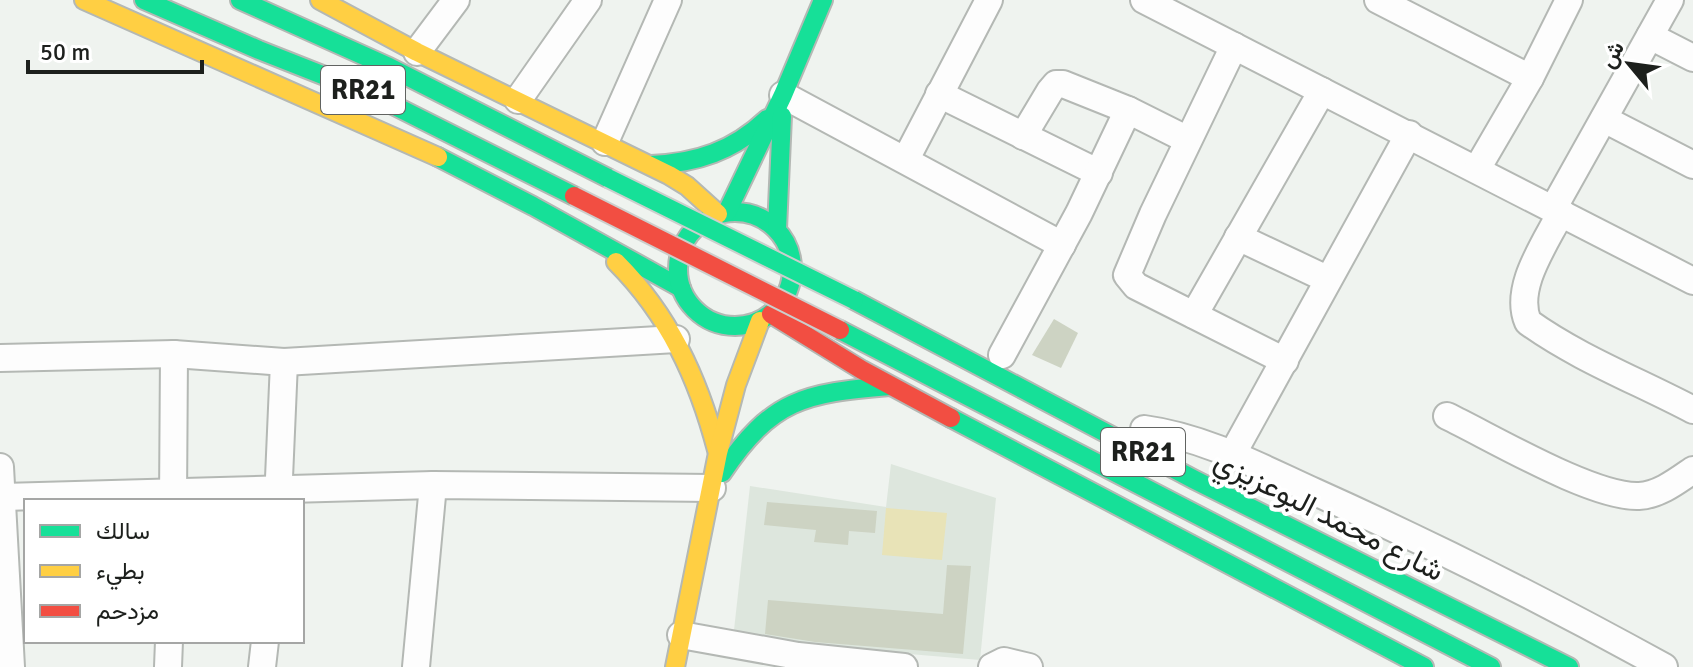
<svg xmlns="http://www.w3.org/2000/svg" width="1693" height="667" viewBox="0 0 1693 667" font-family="Signika,Vazirmatn,sans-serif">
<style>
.built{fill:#dde6dd}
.green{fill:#e8e3b7}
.building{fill:#cdd3c3}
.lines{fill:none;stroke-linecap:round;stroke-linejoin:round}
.street-casing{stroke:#b4b8b4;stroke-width:30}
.fast-casing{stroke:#b4b8b4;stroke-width:22}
.slow-casing{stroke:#b4b8b4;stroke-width:22}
.jam-casing{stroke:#b4b8b4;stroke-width:22}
.street{stroke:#fdfdfd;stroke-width:26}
.fast{stroke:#16e098;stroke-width:18}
.slow{stroke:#ffcf43;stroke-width:18}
.jam{stroke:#f24e42;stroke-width:18}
.fast-bridge-casing{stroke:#cccecc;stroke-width:22;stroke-linecap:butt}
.jam-bridge-casing{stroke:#cccecc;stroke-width:22;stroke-linecap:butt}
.fast-bridge{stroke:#16e098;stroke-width:18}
.jam-bridge{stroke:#f24e42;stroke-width:18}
.labels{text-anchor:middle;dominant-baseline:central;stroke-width:8;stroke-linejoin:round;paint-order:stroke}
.shield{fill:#fff;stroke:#616361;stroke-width:2}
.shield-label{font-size:28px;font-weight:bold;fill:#1d201d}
.street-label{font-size:30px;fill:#1d201d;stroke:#fff}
</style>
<rect width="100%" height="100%" fill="#eff3ef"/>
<polygon class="built" points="891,464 996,498 980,660 733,639 750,486 886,507"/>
<polygon class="green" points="886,508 947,513 942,560 882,555"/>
<g class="building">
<polygon points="1054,319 1078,333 1061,368 1032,355"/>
<polygon points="767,502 877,511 875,533 849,531 848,545 814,542 816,530 764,525"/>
<polygon points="947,565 971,566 963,654 815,642 765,634 768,600 943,614"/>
</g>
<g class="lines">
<g class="street-casing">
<g id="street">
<polyline points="1144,0 1693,281"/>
<polyline points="1378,0 1530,78"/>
<polyline points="1650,36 1693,58"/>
<polyline points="1234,46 1153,214 1127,275 1136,286 1285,361"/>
<polyline points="417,52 456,0"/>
<polyline points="939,94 1099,173"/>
<polyline points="783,95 1062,245"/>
<polyline points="518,100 588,0"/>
<polyline points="1604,119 1693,165"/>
<polyline points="1023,136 1050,91 1056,84 1063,84 1128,110 1188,140"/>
<polyline points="605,142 668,0"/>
<polyline points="906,159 989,0"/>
<polyline points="1477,169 1530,78 1569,0"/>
<polyline points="1553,209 1670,0"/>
<path d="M1561 212C1546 243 1513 287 1528 322 1578 358 1638 381 1693 410"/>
<polyline points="1238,237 1327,279"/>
<polyline points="1194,315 1322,91"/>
<polyline points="1002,355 1079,213 1128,110"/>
<polyline points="0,358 174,354 284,362 676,339"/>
<path d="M1447 416C1491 437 1593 498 1639 496 1659 495 1677 481 1693 470"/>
<path d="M1144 429C1204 437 1260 467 1315 492 1433 545 1550 604 1664 667"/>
<polyline points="1232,455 1409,134"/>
<polyline points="0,467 11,667"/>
<polyline points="3,497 433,485 712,488"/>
<polyline points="173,501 174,354"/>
<polyline points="278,501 284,362"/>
<polyline points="681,635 798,656 904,667"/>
<polyline points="168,667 169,641"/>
<polyline points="262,667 265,641"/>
<polyline points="416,667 433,485"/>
<polyline points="992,667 1004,661 1029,667"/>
</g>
</g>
<g class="fast-casing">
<g id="fast">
<polyline points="144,0 259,50 373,95 574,196"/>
<polyline points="240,0 389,67 608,178"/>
<polyline points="438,157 533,206 681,288"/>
<path d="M651 165C697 163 733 151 767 119"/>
<circle cx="735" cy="269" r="57"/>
<polyline points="727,212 783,95 823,0"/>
<polyline points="777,229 782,116"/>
<polyline points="854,300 1195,480 1569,667"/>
<polyline points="840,330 1491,667"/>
<polyline points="951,418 1424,667"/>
<path d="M722 473C772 399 804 393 890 386"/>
</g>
</g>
<g class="slow-casing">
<g id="slow">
<polyline points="84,0 438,157"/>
<polyline points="320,0 417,52 669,175 687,186 718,214"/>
<path d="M616 262C669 315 698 378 717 450"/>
<polyline points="675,667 718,453 736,385 760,321"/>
</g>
</g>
<g class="jam-casing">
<polyline id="jam" points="771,314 862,370 951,418"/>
</g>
<use href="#street" class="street"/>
<use href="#fast" class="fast"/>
<use href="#slow" class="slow"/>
<use href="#jam" class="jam"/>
<g class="fast-bridge-casing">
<polyline id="fast-bridge" points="608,178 854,300"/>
</g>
<g class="jam-bridge-casing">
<polyline id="jam-bridge" points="574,196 840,330"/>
</g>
<use href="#fast-bridge" class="fast-bridge"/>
<use href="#jam-bridge" class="jam-bridge"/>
</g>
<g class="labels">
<g class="shield">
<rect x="321" y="66" width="84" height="48" rx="6"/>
<rect x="1101" y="428" width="84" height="48" rx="6"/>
</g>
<g class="shield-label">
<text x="363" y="90">RR21</text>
<text x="1143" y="452">RR21</text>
</g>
<g class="street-label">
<text transform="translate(1329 516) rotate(27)">شارع محمد البوعزيزي</text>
</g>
</g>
<rect x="24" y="499" width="280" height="144" fill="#ffffff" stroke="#a5a6a5" stroke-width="2"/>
<rect x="40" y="525" width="40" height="12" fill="#16e098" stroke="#a5a6a5" stroke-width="2"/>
<text x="96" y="539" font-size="24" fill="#1d201d">سالك</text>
<rect x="40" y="565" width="40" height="12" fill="#ffcf43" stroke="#a5a6a5" stroke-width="2"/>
<text x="96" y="579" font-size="24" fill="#1d201d">بطيء</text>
<rect x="40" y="605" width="40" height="12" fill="#f24e42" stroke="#a5a6a5" stroke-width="2"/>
<text x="96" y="619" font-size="24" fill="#1d201d">مزدحم</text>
<g transform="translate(1629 64) rotate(299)" stroke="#ffffff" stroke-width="6" paint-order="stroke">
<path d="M0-6L14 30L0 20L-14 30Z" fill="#1d201d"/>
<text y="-12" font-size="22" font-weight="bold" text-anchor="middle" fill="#1d201d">ش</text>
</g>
<path d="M28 60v12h174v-12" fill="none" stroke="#1d201d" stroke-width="4"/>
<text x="40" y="60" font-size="24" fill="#1d201d" stroke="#ffffff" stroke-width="6" paint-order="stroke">50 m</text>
</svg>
